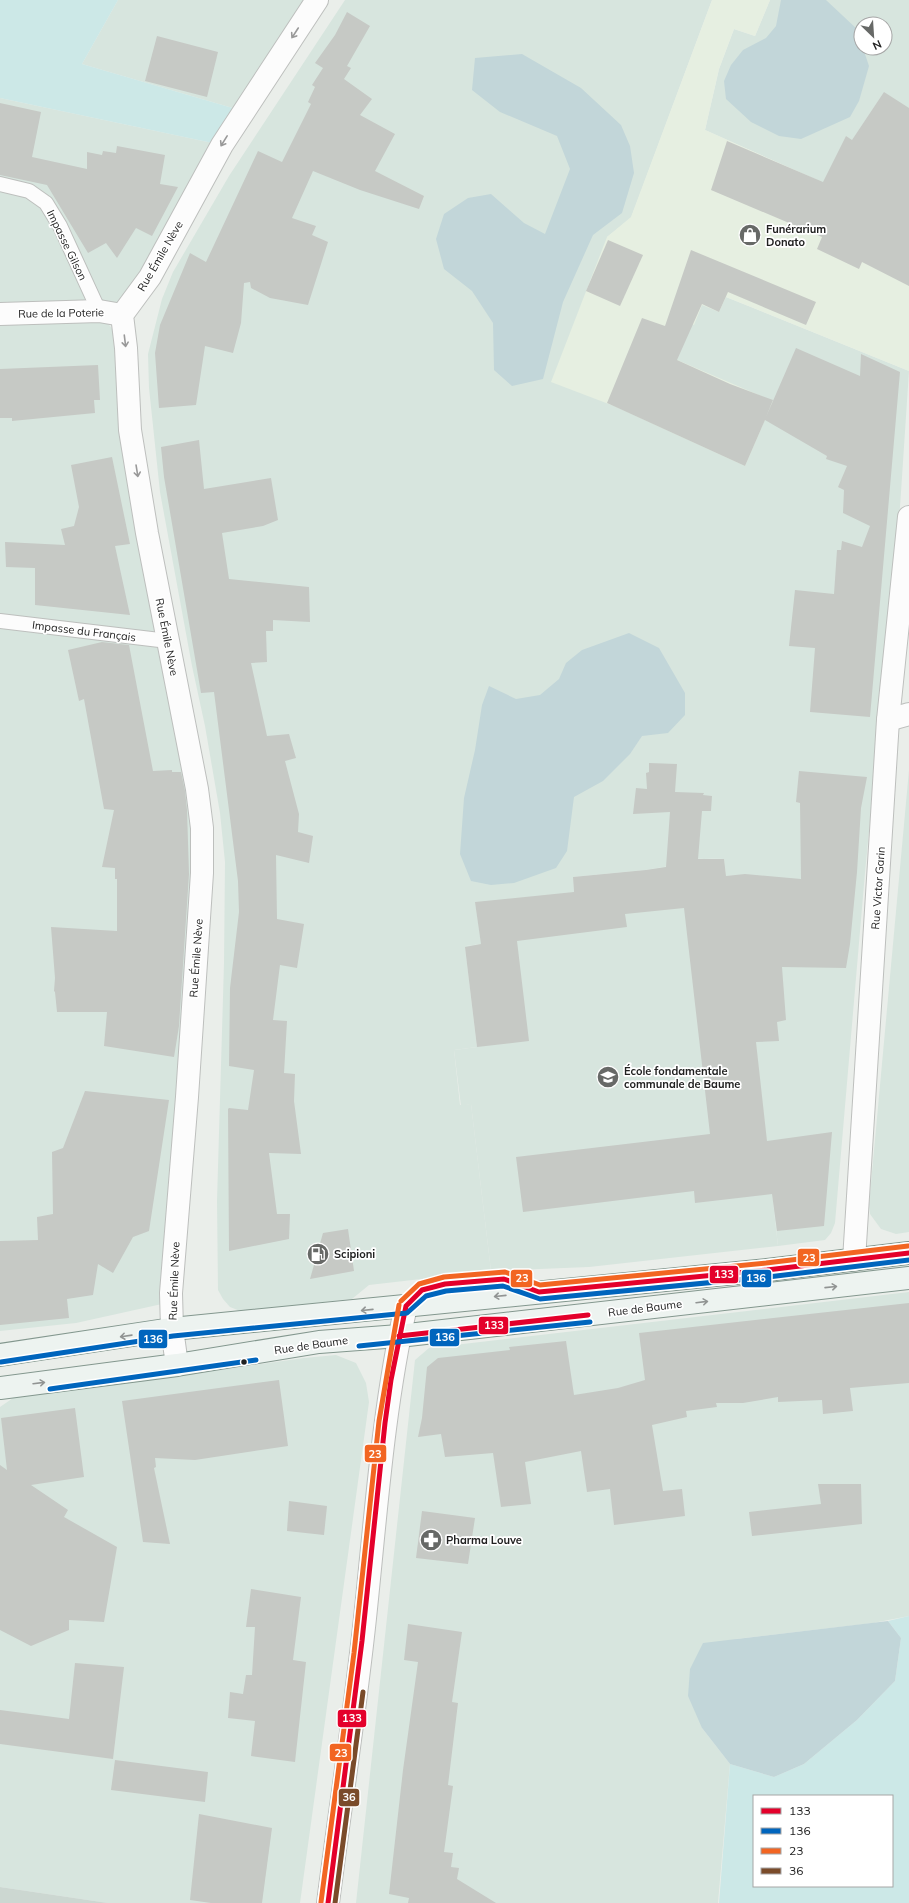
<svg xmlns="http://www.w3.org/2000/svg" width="909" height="1903" viewBox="0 0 909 1903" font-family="Mulish,sans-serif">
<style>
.built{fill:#d7e5de}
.commercial{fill:#e6efe1}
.construction{fill:#ccd7d1}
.grass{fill:#cce8e7;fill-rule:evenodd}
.forest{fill:#c2d6d9}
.building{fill:#c6c9c5}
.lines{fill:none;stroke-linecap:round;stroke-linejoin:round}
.service-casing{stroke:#bdbfbd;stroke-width:16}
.minor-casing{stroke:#bdbfbd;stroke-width:24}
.secondary-casing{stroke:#83978e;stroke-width:24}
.service{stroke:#fcfcfc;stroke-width:14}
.minor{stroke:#fcfcfc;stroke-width:22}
.secondary{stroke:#edf3f0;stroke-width:22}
.bus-1-casing{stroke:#fff;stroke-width:8}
.bus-2-casing{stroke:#fff;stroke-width:8}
.bus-3-casing{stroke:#fff;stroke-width:8}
.bus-4-casing{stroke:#fff;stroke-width:8}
.bus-1{stroke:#e4002b;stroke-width:5}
.bus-2{stroke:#0065bd;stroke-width:5}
.bus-3{stroke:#f26522;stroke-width:5}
.bus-4{stroke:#7a4b2a;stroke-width:5}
.oneway{stroke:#999}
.oneway2{stroke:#919493}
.bus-dot{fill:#212121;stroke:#fff;stroke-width:1.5}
.labels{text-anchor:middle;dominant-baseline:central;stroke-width:3.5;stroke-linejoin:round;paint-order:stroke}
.poi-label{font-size:11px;font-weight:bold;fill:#212121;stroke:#fff;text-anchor:start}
.street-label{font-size:11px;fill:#212121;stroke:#fff}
.line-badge{stroke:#fff;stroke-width:1.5}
.badge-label{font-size:11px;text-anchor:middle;font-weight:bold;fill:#fff}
</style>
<rect width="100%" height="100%" fill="#eaeeea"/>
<g class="built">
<polygon points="118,0 317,0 243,111 82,64"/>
<polygon points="345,0 712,0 631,218 607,237 668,356 702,304 726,297 909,371 900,507 865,873 835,1223 831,1233 825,1240 778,1246 737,875 726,876 724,859 704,858 670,862 670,866 646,870 573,877 574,892 481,944 465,946 477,1047 454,1050 460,1105 471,1104 491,1271 369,1285 352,1299 240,1311 230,1307 223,1299 218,1290 217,1201 224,963 225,862 220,813 205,726 192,666 160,492 149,388 148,354 162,299 173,272 229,176"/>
<path d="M770 0H909V246L815 179 705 130 719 69 734 29 755 36ZM861 24H885V48H861Z"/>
<polygon points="0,98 222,145 122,315 99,311 126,348 197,789 171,1302 76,1323 0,1331"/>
<polygon points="909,770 909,1232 896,1234 881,1229 870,1214 869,1205"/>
<polygon points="909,1292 909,1616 873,1623 736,1639 702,1728 730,1764 718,1903 356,1903 415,1360 429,1348"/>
<polygon points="336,1355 356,1363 366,1383 369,1402 300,1903 108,1903 0,1887 0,1407 16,1396 140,1381 304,1358"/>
</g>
<polygon class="commercial" points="712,0 770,0 755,36 734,29 719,69 705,130 815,179 909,246 909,371 726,297 719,312 702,305 694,325 678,317 668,356 773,401 745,466 614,406 551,382 607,237 631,217"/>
<polygon class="built" points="704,858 724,859 726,876 737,875 778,1246 589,1267 491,1271 471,1104 461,1106 454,1050 477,1047 465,946 481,944 475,902 574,892 573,877 646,870 670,866 670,862"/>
<polygon class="construction" points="0,1887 108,1903 0,1903"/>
<g class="grass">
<polygon points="0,0 118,0 82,64 243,111 222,145 0,98"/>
<path d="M909 1616V1903H719L730 1764 774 1777 804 1764 857 1720 895 1681 901 1638 888 1621ZM754 1796H892V1886H754Z"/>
</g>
<g class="forest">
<polygon points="781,0 826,0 858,30 861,48 863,48 869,66 859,101 850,117 801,139 779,136 751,122 726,99 724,81 731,65 743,50 766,38 776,26"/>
<polygon points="522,54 581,88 621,125 630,146 634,173 622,213 593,235 563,302 543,379 512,386 494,370 493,323 472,291 444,269 436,239 444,214 468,198 491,194 524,223 545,234 570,169 557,136 500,112 472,90 475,58"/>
<polygon points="629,633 659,648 685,693 685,715 668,733 642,736 630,754 603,781 574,797 567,851 556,868 514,883 491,885 471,881 460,854 464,798 475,750 482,705 489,686 516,699 540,695 559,679 566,663 582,650"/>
<polygon points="888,1621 901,1638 895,1681 857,1720 804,1764 774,1777 730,1764 702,1728 688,1696 690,1669 703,1643"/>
</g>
<g class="building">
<polygon points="347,12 370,26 347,66 351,68 344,79 372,99 360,115 395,134 375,171 424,196 419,209 360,190 313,171 292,218 316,226 312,235 328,242 308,305 270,298 251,288 250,282 244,283 241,323 233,353 205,346 196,405 159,408 155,353 160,325 190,253 206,262 258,151 282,162 311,104 308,102 315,87 312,85 323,68 315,63 335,35"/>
<polygon points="157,36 218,52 207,97 145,81"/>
<polygon points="884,92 909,108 909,286 862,262 859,269 817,249 822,237 711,190 727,141 823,182 846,136 852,140"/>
<polygon points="0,103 41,112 32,157 87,169 87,152 102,155 103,151 116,153 117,146 165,155 160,184 178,187 152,236 136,228 117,258 106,243 88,253 47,185 0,175"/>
<polygon points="608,240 643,255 620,306 586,291"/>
<polygon points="691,250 816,302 806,325 728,292 719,312 702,304 677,360 730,384 773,400 766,417 796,348 860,376 861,354 900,372 870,717 810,712 815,648 789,646 795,590 834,594 837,550 841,550 842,541 862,547 870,526 843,513 844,490 838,487 847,466 826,459 827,456 765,420 745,466 607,403 642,318 665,326"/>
<polygon points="98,365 100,400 94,400 95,413 12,421 12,418 0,418 0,369"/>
<polygon points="199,440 204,489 271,478 278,520 263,526 222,533 229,579 309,587 310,622 273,620 273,631 266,631 267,662 251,663 267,736 289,734 296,758 285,761 299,814 298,832 313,836 309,863 276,855 277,919 304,924 297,968 280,965 273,1020 287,1021 284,1073 295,1074 294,1101 301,1154 269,1153 277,1214 290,1214 289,1239 229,1251 228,1109 229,1108 248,1110 254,1070 229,1066 230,988 239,912 238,881 214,692 201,693 164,477 161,447"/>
<polygon points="112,457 130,544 115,546 130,615 35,605 35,568 6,567 5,542 65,545 61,529 74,526 79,507 71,465"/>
<polygon points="102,642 129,645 153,771 172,770 172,772 181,772 185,791 187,810 189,874 179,1026 174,1057 104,1046 107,1012 57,1012 55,992 54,991 55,978 51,927 117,931 117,879 115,879 115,868 102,867 114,810 104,809 84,699 79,701 68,650"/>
<polygon points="649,763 677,764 675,792 704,793 703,795 712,796 711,811 702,811 698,859 724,859 726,876 745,874 801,879 800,803 796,802 799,771 867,777 861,808 857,872 850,944 846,968 782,967 786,1020 777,1022 779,1041 756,1042 767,1141 832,1132 824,1226 777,1231 772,1194 695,1203 694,1191 523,1212 516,1157 710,1134 684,908 625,914 627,927 517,941 529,1041 477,1047 465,947 481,944 475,902 574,892 573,877 646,870 666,867 670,812 633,814 636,788 647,789 646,773 649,772"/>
<polygon points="85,1091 169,1100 149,1231 133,1237 113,1273 98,1264 93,1295 67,1299 69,1318 0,1325 0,1241 38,1240 37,1217 53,1214 52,1152 63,1148"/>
<polygon points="348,1229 354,1271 310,1279 323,1233"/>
<polygon points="909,1303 909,1383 850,1388 853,1411 823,1414 822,1400 778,1402 778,1397 743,1403 716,1403 717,1407 686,1411 687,1417 652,1425 663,1491 682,1489 685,1516 614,1525 610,1489 587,1492 581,1451 525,1462 531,1504 501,1507 493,1453 445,1457 441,1434 418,1437 422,1418 427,1367 438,1358 510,1350 509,1347 566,1341 574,1395 618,1388 645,1380 639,1333"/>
<polygon points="279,1380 288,1446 195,1460 155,1458 156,1467 154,1468 170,1544 143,1542 122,1401"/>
<polygon points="75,1408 84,1477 31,1485 68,1510 64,1517 117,1547 104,1622 69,1620 69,1630 31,1646 0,1630 0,1465 7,1470 1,1418"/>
<polygon points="818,1484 861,1484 862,1524 752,1536 749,1512 821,1504"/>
<polygon points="289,1501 327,1506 324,1535 287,1531"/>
<polygon points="422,1511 475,1518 468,1564 416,1558"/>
<polygon points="251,1589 301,1597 293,1660 306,1662 295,1762 251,1756 255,1721 228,1718 230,1692 243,1694 246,1675 252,1675 255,1627 246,1627"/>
<polygon points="408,1624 462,1632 452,1702 458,1703 448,1785 453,1786 444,1852 453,1853 451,1867 459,1868 457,1879 496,1903 408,1903 409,1898 389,1894 403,1770 418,1662 404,1660"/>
<polygon points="75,1663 124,1667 113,1759 0,1744 0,1710 69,1719"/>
<polygon points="115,1760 208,1772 205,1802 111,1790"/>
<polygon points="199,1814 272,1828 262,1903 211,1903 190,1900"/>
</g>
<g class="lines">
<g class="service-casing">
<g id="service">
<polyline points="0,184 29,191 46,203 60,226 99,311"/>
<polyline points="0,621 168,641"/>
<polyline points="406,1306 422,1290 445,1284 504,1279 535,1291"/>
</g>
</g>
<g class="minor-casing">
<g id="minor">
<polyline points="0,314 99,311 122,315"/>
<polyline points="888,720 909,714"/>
<polyline points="854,1260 888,720 909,517"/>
<polyline points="177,1365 172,1329 171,1293 187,1097 202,873 202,828 197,789 147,533 130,430 126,348 122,315 150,277 222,145 317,0"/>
<path d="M328 1903C340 1808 355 1713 365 1618 376 1514 383 1408 406 1306"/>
</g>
</g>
<g class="secondary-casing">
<g id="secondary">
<polyline points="0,1355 172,1329 767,1270 909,1253"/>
<polyline points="0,1388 177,1365 319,1342 399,1336 909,1278"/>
</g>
</g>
<use href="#service" class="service"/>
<use href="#minor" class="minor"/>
<use href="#secondary" class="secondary"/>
<g class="bus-1-casing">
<g id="bus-1">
<polyline points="399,1336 588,1315"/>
<polyline points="328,1903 362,1641 385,1423 391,1380 406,1306 422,1290 445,1284 504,1279 539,1292 767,1270 909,1253"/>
</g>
</g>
<g class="bus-2-casing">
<g id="bus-2">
<polyline points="359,1346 590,1322"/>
<polyline points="1,1362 173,1336 407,1313 426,1296 446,1291 503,1286 540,1299 768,1277 909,1260"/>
<polyline points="50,1389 256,1360"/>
</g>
</g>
<g class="bus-3-casing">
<g id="bus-3">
<polyline points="401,1301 419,1284 444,1277 505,1272 540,1285 766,1263 908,1246"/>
<polyline points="321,1902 354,1653 379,1421 399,1305"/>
</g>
</g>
<g class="bus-4-casing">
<polyline id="bus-4" points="335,1903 363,1692"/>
</g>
<use href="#bus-1" class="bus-1"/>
<use href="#bus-2" class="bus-2"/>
<use href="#bus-3" class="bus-3"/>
<use href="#bus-4" class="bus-4"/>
</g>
<defs><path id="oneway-shaft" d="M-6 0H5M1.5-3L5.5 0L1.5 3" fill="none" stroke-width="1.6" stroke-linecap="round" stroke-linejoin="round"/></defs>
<g class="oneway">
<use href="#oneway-shaft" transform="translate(295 33) rotate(123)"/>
<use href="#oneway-shaft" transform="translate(224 141) rotate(122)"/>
<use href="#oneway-shaft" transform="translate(125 341) rotate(83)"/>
<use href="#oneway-shaft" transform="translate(137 471) rotate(81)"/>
</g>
<g class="oneway2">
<use href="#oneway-shaft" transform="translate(831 1287) rotate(-6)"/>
<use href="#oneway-shaft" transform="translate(500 1296) rotate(174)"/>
<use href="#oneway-shaft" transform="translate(702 1302) rotate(-7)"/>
<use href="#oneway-shaft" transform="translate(367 1310) rotate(174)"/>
<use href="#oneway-shaft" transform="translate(126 1336) rotate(172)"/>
<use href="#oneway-shaft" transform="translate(39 1383) rotate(-7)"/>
</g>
<defs>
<g id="shop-disc" transform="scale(1.15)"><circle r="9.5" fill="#676967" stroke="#fff"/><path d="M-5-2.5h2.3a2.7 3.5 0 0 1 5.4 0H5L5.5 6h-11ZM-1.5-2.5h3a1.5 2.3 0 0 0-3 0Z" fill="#fff"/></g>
<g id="school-disc" transform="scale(1.15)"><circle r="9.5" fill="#676967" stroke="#fff"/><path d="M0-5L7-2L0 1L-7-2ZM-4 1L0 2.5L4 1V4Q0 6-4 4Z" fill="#fff"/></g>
<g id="fuel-disc" transform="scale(1.15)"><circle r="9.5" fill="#676967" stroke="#fff"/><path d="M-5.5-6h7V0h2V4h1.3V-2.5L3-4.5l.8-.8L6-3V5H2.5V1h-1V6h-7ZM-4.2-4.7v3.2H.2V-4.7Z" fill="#fff"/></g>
<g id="pharmacy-disc" transform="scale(1.15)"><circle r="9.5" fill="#676967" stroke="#fff"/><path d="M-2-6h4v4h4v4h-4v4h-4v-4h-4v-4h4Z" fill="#fff"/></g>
</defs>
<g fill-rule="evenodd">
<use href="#shop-disc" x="750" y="235"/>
<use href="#school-disc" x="608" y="1077"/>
<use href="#fuel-disc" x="318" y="1254"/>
<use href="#pharmacy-disc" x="431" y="1540"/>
</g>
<circle class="bus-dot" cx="244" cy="1362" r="3.5"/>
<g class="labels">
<g class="poi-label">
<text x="766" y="229">Funérarium<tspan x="766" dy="13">Donato</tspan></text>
<text x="624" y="1071">École fondamentale<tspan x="624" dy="13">communale de Baume</tspan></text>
<text x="334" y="1254">Scipioni</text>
<text x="446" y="1540">Pharma Louve</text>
</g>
<g class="street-label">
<text transform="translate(67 245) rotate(64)">Impasse Gilson</text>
<text transform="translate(160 256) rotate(-60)">Rue Émile Nève</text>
<text transform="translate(61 313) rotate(-1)">Rue de la Poterie</text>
<text transform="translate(84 631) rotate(7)">Impasse du Français</text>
<text transform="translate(167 637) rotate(79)">Rue Émile Nève</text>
<text transform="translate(878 888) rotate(-86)">Rue Victor Garin</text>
<text transform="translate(196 958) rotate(-86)">Rue Émile Nève</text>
<text transform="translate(174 1281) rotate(-88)">Rue Émile Nève</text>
<text transform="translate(645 1308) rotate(-7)">Rue de Baume</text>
<text transform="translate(311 1345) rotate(-8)">Rue de Baume</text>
</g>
</g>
<g class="line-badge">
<rect x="797" y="1248" width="23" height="19" rx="4" fill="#f26522"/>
<rect x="709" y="1265" width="30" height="19" rx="4" fill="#e4002b"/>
<rect x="741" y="1269" width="31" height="19" rx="4" fill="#0065bd"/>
<rect x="510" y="1269" width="23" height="19" rx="4" fill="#f26522"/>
<rect x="478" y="1316" width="31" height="19" rx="4" fill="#e4002b"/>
<rect x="429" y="1328" width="31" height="19" rx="4" fill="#0065bd"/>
<rect x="138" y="1329" width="30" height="20" rx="4" fill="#0065bd"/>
<rect x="364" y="1444" width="23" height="19" rx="4" fill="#f26522"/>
<rect x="337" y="1709" width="30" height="19" rx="4" fill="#e4002b"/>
<rect x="329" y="1743" width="23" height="19" rx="4" fill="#f26522"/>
<rect x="338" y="1788" width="22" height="19" rx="4" fill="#7a4b2a"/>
</g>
<g class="badge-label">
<text x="809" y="1262">23</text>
<text x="724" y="1278">133</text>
<text x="756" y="1282">136</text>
<text x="522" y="1282">23</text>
<text x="494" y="1329">133</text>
<text x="445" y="1341">136</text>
<text x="153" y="1343">136</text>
<text x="375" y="1458">23</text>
<text x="352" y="1722">133</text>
<text x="341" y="1757">23</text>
<text x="349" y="1801">36</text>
</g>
<rect x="753" y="1795" width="140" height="92" fill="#ffffff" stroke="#a6a6a6"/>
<rect x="761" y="1808" width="20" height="6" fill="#e4002b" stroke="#a6a6a6"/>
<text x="789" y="1815" font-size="12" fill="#212121">133</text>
<rect x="761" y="1828" width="20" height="6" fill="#0065bd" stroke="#a6a6a6"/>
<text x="789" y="1835" font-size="12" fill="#212121">136</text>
<rect x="761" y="1848" width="20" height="6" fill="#f26522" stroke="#a6a6a6"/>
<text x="789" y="1855" font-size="12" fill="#212121">23</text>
<rect x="761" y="1868" width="20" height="6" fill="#7a4b2a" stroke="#a6a6a6"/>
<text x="789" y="1875" font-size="12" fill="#212121">36</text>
<g transform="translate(873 36) rotate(155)"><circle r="19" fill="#ffffff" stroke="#a6a6a6"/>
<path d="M0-3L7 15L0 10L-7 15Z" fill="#676967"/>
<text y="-6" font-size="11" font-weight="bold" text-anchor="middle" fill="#212121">N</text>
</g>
</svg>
